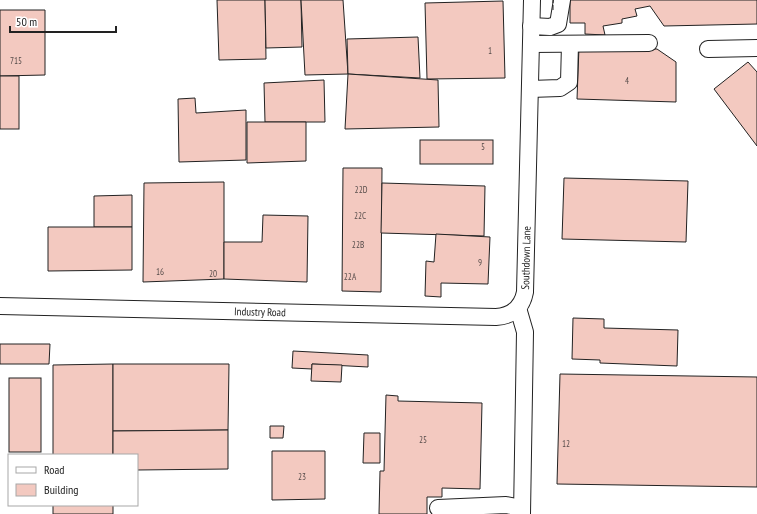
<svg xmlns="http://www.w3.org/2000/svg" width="757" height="514" viewBox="0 0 757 514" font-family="'PT Sans Narrow',sans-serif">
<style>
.building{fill:#f3c9c0;stroke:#222}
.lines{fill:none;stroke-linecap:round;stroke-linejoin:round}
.minor-casing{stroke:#222;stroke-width:18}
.minor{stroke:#fff;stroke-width:16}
.fence{stroke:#222;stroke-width:1;stroke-dasharray:5 2;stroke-linecap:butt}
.labels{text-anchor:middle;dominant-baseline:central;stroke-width:3;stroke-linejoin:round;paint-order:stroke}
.number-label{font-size:9px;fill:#564c4a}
.street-label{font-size:11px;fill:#222;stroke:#fff}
</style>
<rect width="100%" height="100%" fill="#fff"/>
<g class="building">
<polygon points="217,0 265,0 266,59 219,60"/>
<polygon points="265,0 301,0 302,47 266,48"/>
<polygon points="301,0 343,0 348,74 305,75"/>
<polygon points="570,0 757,0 757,24 664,26 650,6 635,9 637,16 622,19 622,23 603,26 605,35 585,34 585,23 570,23"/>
<polygon points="503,1 505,78 427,79 425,3"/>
<polygon points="0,10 45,10 45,75 0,76"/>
<polygon points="418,37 420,78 348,74 347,39"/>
<polygon points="579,47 657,49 676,62 676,102 577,99"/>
<polygon points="748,62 757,72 757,146 714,89"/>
<polygon points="348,74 438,80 439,127 345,129"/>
<rect x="0" y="76" width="19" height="53"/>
<polygon points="324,80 325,122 265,122 264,83"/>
<polygon points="195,98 196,113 246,110 246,160 179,162 178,99"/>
<polygon points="247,122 306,122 306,161 247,163"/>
<rect x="420" y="140" width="73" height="24"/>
<polygon points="343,168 382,168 381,292 342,291"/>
<polygon points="564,178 688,181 686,242 562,239"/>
<polygon points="224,182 224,279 143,282 144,183"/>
<polygon points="382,183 485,186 484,236 381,233"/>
<polygon points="132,195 132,227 94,227 94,196"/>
<polygon points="263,215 308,216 307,282 224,279 224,242 262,242"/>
<polygon points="48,227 132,227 132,270 48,271"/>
<polygon points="436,234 490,237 488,284 441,283 441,297 425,296 426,261 434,262"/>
<polygon points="573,318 604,319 604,328 678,330 677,366 600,363 600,360 572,359"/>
<polygon points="0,344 50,344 49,364 0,364"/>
<polygon points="293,351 368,355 368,367 312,364 312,369 292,368"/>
<polygon points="113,364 113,455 53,455 53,365"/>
<polygon points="113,364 229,364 228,430 113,431"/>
<polygon points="312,364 342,365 341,382 311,381"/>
<polygon points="560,374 757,377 757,487 557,484"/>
<rect x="9" y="378" width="32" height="74"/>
<polygon points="386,395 398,396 398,401 482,403 480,489 442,488 442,497 427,497 427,514 379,514 380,471 384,471"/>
<polygon points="270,426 284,426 283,438 270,438"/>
<polygon points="228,430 228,469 137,470 137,455 113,455 113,431"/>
<polygon points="364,433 380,433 380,463 363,463"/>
<polygon points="272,451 325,451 325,499 272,500"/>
<rect x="53" y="505" width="60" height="9"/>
</g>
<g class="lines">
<g class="minor-casing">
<g id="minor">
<polyline points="531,26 550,27 558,24 562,0"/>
<polyline points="531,44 649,43"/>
<polyline points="708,49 757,48"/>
<polyline points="530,89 560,88 569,82 570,44"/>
<path id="s1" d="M0 306 496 317C512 316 522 308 525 292L532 0"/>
<polyline points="518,308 525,332 522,514"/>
<polyline points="438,508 506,505 522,508"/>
</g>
</g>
<use href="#minor" class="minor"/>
<polyline class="fence" points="553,10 553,0"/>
</g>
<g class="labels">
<g class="number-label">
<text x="490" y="50">1</text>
<text x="16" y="60">715</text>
<text x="627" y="80">4</text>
<text x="483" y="146">5</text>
<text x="361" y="189">22D</text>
<text x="360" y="215">22C</text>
<text x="358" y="244">22B</text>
<text x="480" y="262">9</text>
<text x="160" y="271">16</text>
<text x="213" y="273">20</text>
<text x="350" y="276">22A</text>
<text x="423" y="439">25</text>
<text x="566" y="443">12</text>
<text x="302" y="476">23</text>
</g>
<g class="street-label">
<text stroke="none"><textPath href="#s1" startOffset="572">Southdown Lane</textPath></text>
<text stroke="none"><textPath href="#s1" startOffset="260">Industry Road</textPath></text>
</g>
</g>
<rect x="8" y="454" width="130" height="52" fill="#ffffff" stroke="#a7a7a7"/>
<rect x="16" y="467" width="20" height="6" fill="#ffffff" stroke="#a7a7a7"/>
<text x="44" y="474" font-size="12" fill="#222222">Road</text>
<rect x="16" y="484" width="20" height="12" fill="#f3c9c0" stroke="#a7a7a7"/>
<text x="44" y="494" font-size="12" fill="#222222">Building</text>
<path d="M10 26v6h106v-6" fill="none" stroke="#222222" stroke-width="2"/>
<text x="16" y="26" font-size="12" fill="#222222" stroke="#ffffff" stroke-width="3" paint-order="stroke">50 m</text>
</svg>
